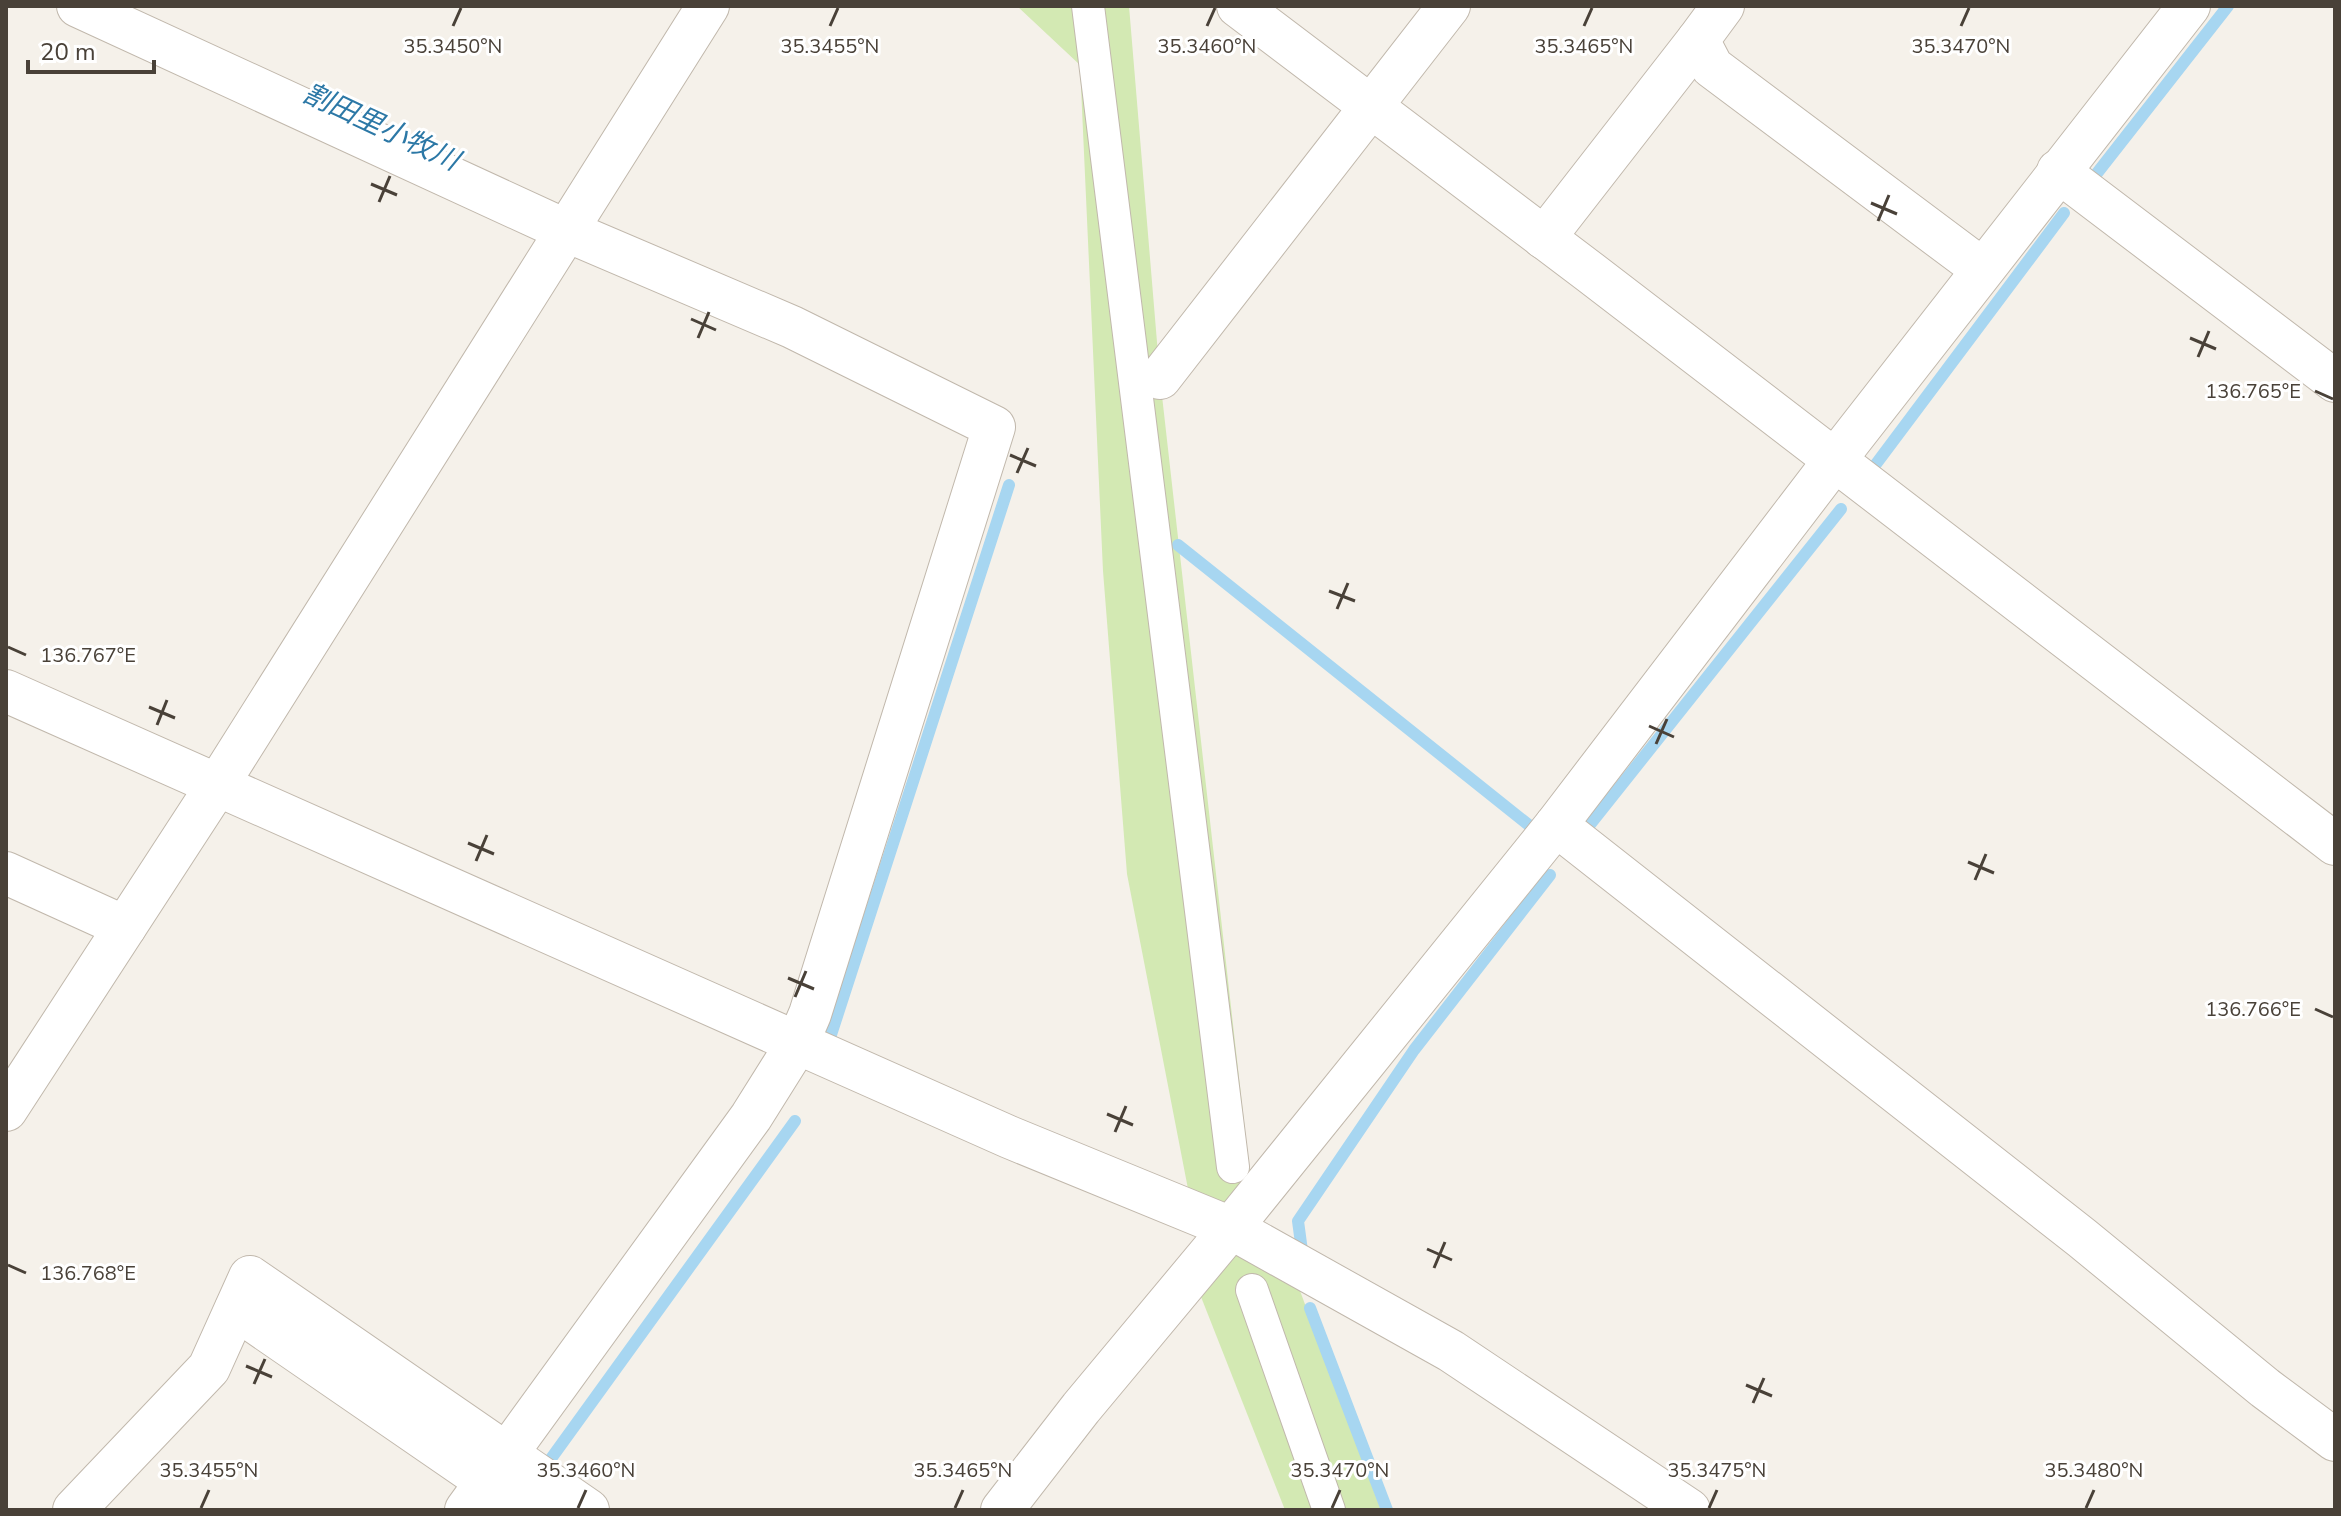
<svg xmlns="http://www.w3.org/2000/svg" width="2341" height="1516" viewBox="0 0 2341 1516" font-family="'Nunito Sans','Noto Sans JP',sans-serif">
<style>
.green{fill:#d3e9b3}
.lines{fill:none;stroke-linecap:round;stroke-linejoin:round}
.stream{stroke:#a7d6f1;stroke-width:12}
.pedestrian-casing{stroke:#c1b8ac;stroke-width:34}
.minor-casing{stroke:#c1b8ac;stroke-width:44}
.pedestrian{stroke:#fff;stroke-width:32}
.minor{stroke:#fff;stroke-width:42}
.ticks{fill:none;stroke:#494138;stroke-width:3}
.labels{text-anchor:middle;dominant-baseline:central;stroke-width:6;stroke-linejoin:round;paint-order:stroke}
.water-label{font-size:28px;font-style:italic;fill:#2c78a6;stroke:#fff}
.ticks-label{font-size:20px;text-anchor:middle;fill:#494138;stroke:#fff;stroke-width:6;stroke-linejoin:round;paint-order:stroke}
</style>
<rect width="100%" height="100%" fill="#f5f1ea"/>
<g class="green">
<polygon points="1017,6 1129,6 1160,378 1250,1175 1228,1205 1189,1194 1127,874 1103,571 1080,65"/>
<polygon points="1231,1228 1289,1261 1381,1510 1285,1510 1192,1274"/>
</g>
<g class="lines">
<g class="stream">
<polyline points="2094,177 2228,6"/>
<polyline points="1876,464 2064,213"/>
<polyline points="1178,545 1535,830"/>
<polyline points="1588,827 1841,509"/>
<polyline points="829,1041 1009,485"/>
<polyline points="1302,1251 1298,1221 1414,1050 1550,875"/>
<polyline points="1310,1308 1387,1510"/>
<polyline points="550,1460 795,1121"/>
</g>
<g class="pedestrian-casing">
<g id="pedestrian">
<polyline points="1088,6 1233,1167"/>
<polyline points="1252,1290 1329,1510"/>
</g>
</g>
<g class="minor-casing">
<g id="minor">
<polyline points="78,6 567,231 792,327 994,427 810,1014 798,1042 751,1117 466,1510"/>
<polyline points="1238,6 1591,273 2335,844"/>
<polyline points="1723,6 1698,40 1712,67 1982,269"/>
<polyline points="2058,171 2335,381"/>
<polyline points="1544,238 1698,40"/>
<polyline points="1160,378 1449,6"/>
<polyline points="6,691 1009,1137 1231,1228 1451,1351 1689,1510"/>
<polyline points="1556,825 2082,1238 2265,1388 2335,1440"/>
<polyline points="6,873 125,927"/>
<polyline points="6,1110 218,784 708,6"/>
<polyline points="236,1309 528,1510"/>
<polyline points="74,1510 209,1368 250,1277 588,1510"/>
<polyline points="1002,1510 1081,1408 1231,1228 1556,825 1834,461 2189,6"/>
</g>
</g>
<use href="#pedestrian" class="pedestrian"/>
<use href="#minor" class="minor"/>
</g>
<path class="ticks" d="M453 26 461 8M830 26 838 8M1207 26 1215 8M1584 26 1592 8M1961 26 1969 8M371 184 397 195M379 202 390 176M1871 203 1897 214M1878 221 1889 195M691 319 716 330M698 338 709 312M2190 338 2216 349M2198 357 2209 331M2315 391 2333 399M1010 455 1036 466M1017 473 1028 448M1329 591 1355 601M1337 609 1348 583M8 647 26 655M149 707 175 718M157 725 167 700M1649 726 1674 737M1656 744 1667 719M468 843 494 854M476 861 487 835M1968 862 1994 873M1975 880 1986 854M788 978 814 989M795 997 806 971M2315 1009 2333 1017M1107 1114 1133 1125M1115 1132 1126 1106M1427 1249 1452 1260M8 1265 26 1273M1434 1268 1445 1242M246 1366 272 1377M254 1384 265 1359M1746 1385 1772 1396M1753 1403 1764 1378M201 1508 209 1490M578 1508 586 1490M955 1508 963 1490M1332 1508 1340 1490M1709 1508 1717 1490M2086 1508 2094 1490"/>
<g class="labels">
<g class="water-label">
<text transform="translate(381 127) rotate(25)">割田里小牧川</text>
</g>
</g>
<g class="ticks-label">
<text x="453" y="53">35.3450°N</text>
<text x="830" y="53">35.3455°N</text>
<text x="1207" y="53">35.3460°N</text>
<text x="1584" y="53">35.3465°N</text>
<text x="1961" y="53">35.3470°N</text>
<text x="2253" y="398">136.765°E</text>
<text x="88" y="662">136.767°E</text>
<text x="2253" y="1016">136.766°E</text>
<text x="88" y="1280">136.768°E</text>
<text x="209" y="1477">35.3455°N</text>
<text x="586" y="1477">35.3460°N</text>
<text x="963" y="1477">35.3465°N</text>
<text x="1340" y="1477">35.3470°N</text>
<text x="1717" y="1477">35.3475°N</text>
<text x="2094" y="1477">35.3480°N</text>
</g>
<rect width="2341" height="1516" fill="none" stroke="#494138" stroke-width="16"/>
<path d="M28 60v12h126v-12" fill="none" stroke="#494138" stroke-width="4"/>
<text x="40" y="60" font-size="24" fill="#494138" stroke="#ffffff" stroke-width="6" paint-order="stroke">20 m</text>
</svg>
